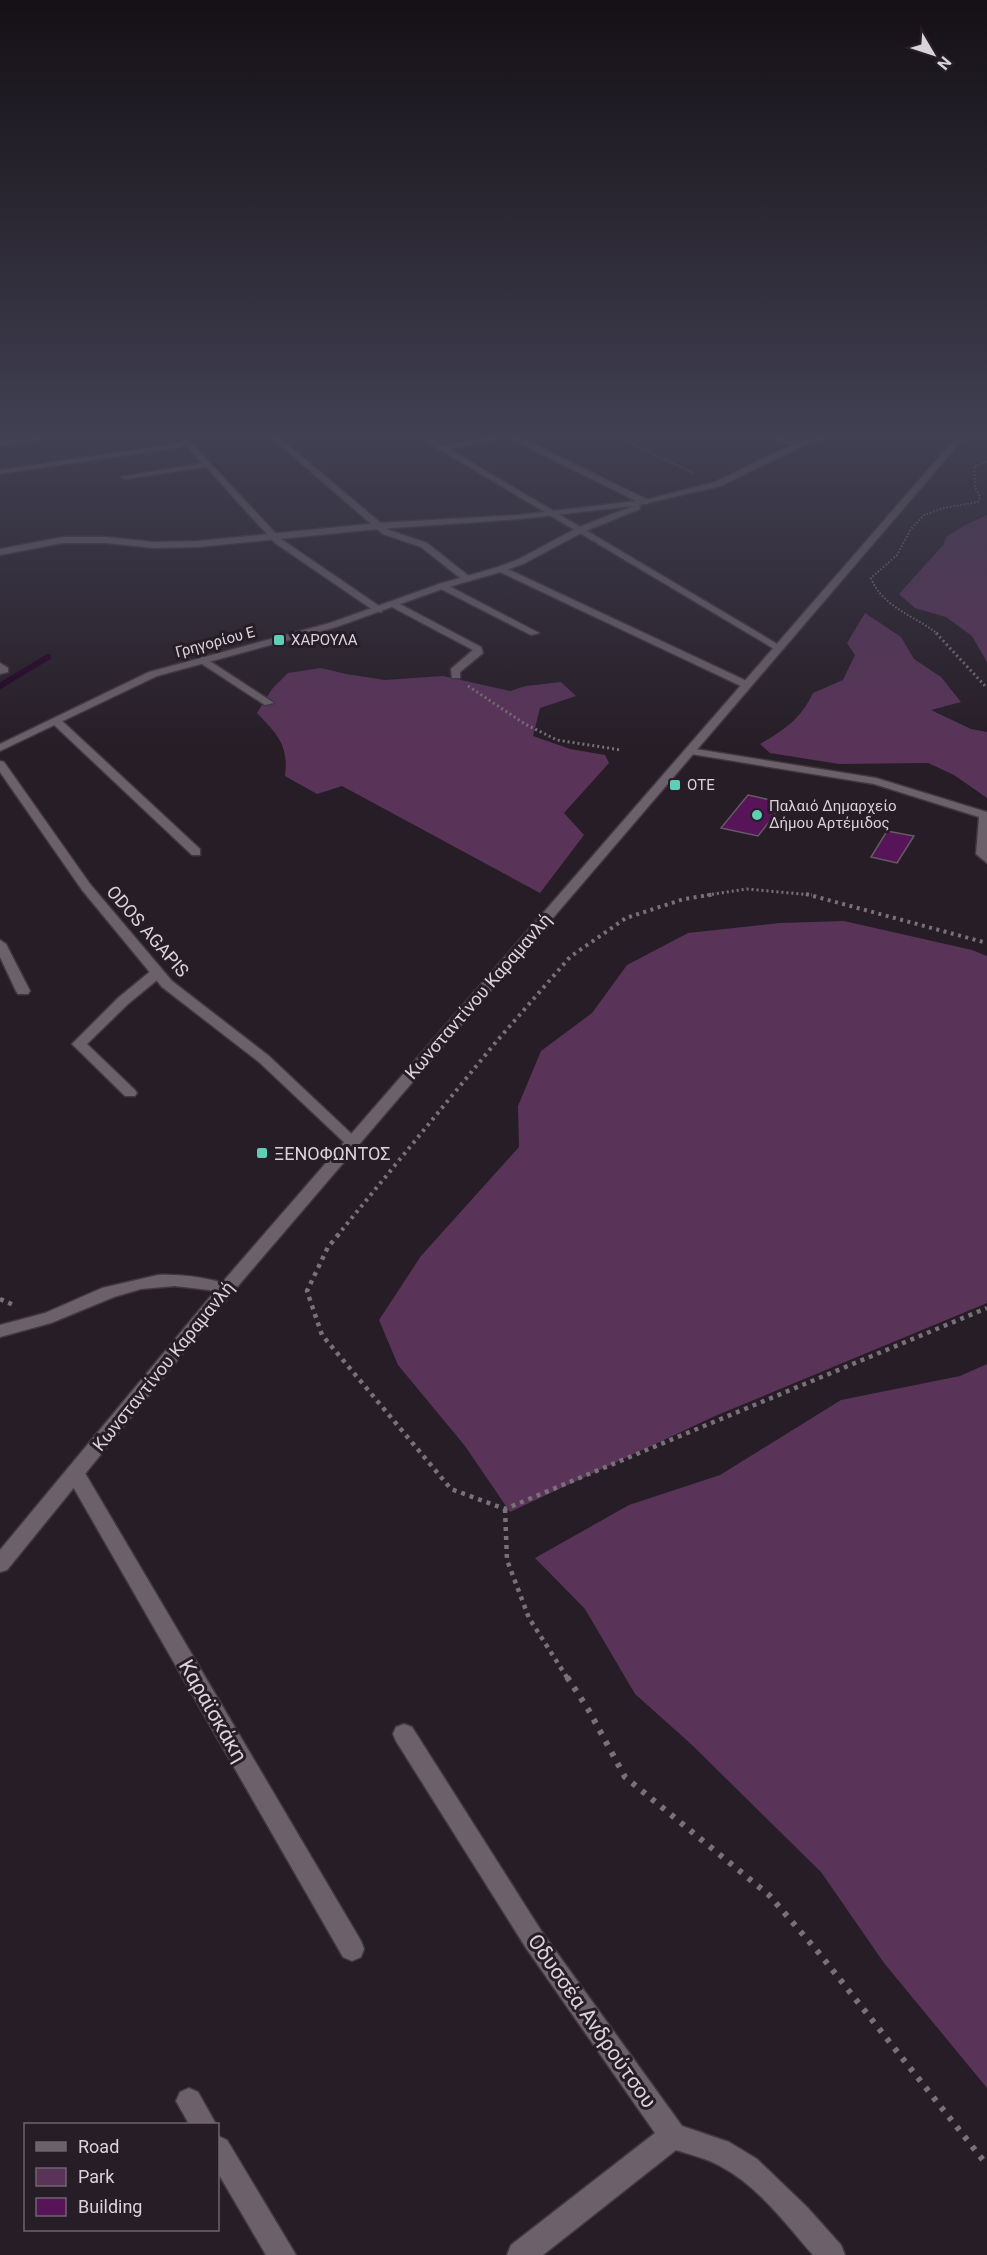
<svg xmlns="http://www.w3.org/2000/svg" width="987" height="2255" viewBox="0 0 987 2255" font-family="Roboto,sans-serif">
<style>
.green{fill:#5a3359}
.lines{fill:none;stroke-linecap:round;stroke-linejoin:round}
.stream{stroke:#230223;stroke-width:6}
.building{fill:#581458;stroke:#655a64;stroke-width:1.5}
.service-casing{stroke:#40383f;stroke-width:3}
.minor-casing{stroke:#40383f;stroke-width:3}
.tertiary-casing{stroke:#40383f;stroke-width:3}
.secondary-casing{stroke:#40383f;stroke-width:3}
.path-far4{stroke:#797179;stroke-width:2;stroke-dasharray:1.5 2;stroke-linecap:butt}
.path-far3{stroke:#797179;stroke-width:3;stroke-dasharray:2 3;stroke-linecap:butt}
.path-far2{stroke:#797179;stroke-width:4;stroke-dasharray:3 4.5;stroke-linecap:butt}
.path-far1{stroke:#797179;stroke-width:4.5;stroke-dasharray:4 5;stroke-linecap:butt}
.path{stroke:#797179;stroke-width:6;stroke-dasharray:4.5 8;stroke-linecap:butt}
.service{fill:#6c616b;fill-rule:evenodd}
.minor{fill:#6c616b;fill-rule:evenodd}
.tertiary{fill:#6c616b;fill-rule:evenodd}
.secondary{fill:#6c616b;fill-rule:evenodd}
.poi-dot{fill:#5eceb7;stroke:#261d26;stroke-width:2}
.labels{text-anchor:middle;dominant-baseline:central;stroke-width:6;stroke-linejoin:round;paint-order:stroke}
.far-poi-label{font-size:15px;fill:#dad3d9;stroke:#261d26;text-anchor:start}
.far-street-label{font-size:15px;fill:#dad3d9;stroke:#261d26}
.street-label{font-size:18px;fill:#dad3d9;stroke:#261d26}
.poi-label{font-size:18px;fill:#dad3d9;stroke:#261d26;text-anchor:start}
.near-street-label{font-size:21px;fill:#dad3d9;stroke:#261d26}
</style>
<rect width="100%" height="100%" fill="#261d26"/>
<g class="green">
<polygon points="987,515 987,662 972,636 946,617 915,608 899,594 944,544 946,537 965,525"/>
<path d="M865 613 901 637 914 659 941 677 961 702 931 710 971 729 987 732V798L954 775 928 763 839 764 770 753 760 744C785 729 800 720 813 693L843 680 855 655 847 643Z"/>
<path d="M321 668 346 674 385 680 443 676 510 691 526 686 561 682 576 696 540 708 533 736 570 749 605 755 609 763 564 813 584 835 540 893 342 786 317 794 285 776C289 745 277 734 257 713L272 689 288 673Z"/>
<polygon points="844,921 972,950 987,956 987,1303 715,1416 510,1512 465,1446 398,1365 379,1320 421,1256 519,1147 518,1106 541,1051 592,1013 627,965 688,933 780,923"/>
<polygon points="987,1364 987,2088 884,1963 821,1872 691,1744 635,1694 585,1609 535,1558 629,1505 720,1475 841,1400 960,1376"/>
</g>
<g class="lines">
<polyline class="stream" points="0,686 48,657"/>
</g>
<g class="building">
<polygon points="748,795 784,803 758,836 721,828"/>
<polygon points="887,831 914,836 897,863 871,857"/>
</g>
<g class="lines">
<g class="service-casing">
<polygon id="service" points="157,969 162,970 164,973 162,976 128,1004 87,1044 135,1090 137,1093 135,1096 125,1096 72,1044 118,998 152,970"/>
</g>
<g class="minor-casing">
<g id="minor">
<polygon points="57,433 75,433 0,446 0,442"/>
<polygon points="174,433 182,433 281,539 382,608 382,612 376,612 275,543 206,467 125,479 121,477 202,463 186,446 0,474 0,470 183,443"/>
<polygon points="266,433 274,433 389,530 427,543 470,577 470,581 464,581 421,547 383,534"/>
<polygon points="412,433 421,433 443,446 504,433 518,433 515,435 648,500 648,504 642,504 507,437 449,449 784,648 776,650"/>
<polygon points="760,433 771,433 802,445 795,447"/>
<polygon points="501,566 751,683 752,685 743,687 498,571 497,569"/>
<polygon points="439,584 445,584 539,633 531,635 439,588"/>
<polygon points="390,602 396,602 481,647 483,653 460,672 460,678 452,678 451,669 473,650 390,606"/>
<polygon points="202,657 205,658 274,703 265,705 199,662 197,660"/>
<polygon points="0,663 8,668 8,672 0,674"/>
<polygon points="56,718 60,719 200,849 200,855 192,855 52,723 51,721"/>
<polygon points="689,748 876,778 987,812 987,863 976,854 979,817 874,784 685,753 684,751"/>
<polygon points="0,761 4,762 90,884 172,981 269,1056 357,1139 360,1142 357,1145 347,1145 259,1062 162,987 82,890 0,772"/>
<polygon points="0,940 6,944 30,991 28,994 18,994 16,991 0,957"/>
<path d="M158 1275C184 1274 207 1278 232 1285L234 1289 232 1293 226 1295 209 1290 175 1286 141 1289 114 1297 51 1323 0 1337V1325L45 1313 102 1288Z"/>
<polygon points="75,1466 82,1468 361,1941 364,1949 361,1957 352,1961 343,1957 68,1478 66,1473 68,1468"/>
<path d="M404 1724 412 1727 542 1932 682 2126 729 2142 757 2159 807 2207 841 2245 845 2255H813C785 2223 758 2186 720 2166 706 2158 691 2155 676 2150L543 2255H507L511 2245 655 2133 526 1948 396 1741 393 1734 396 1727Z"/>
<polygon points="189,2088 198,2092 216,2124 189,2124 176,2101 180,2092"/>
<polygon points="218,2136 227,2140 296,2255 266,2255 218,2173"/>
</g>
</g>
<g class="tertiary-casing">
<polygon id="tertiary" points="827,433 838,433 801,447 721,486 639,505 640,509 583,532 525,563 504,571 445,588 336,627 157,676 0,751 0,744 149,672 330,623 439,584 498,567 519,559 577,528 633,506 519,519 378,529 198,547 154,548 106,543 63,543 0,555 0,549 63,537 106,537 154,542 198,541 378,523 519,515 645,500 715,482 795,443"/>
</g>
<g class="secondary-casing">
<polygon id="secondary" points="960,433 968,433 232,1293 7,1570 0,1572 0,1550 220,1285"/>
</g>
<g class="path-far4">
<polyline points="610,433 693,473"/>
<path d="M938 634C915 616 882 607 871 578L897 555 911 529 924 515 944 508 978 502 980 497 975 487 974 467 987 461"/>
</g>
<g class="path-far3">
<polyline points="936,633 987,688"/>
<polyline points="468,686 525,724 557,740 621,750"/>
<polyline points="707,895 747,889 812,895"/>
</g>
<g class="path-far2">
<polyline points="806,894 987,943"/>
<polyline points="337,1236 496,1042 570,957 626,918 684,899 716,894"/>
</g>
<g class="path-far1">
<polyline points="339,1234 328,1247 307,1291 322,1335 451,1489 505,1509 987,1308"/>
<polyline points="0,1299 16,1306"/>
<polyline points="505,1509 507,1560 529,1618 568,1679"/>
</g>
<polyline class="path" points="567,1677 588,1709 625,1777 769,1895 819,1953 987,2165"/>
<use href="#service" class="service"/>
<use href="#minor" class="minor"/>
<use href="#tertiary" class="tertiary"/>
<use href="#secondary" class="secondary"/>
</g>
<linearGradient id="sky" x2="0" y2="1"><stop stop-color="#151015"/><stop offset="0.58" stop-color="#414052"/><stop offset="1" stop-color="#414052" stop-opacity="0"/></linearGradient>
<rect width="987" height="749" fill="url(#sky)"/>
<g class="poi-dot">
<rect x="273" y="634" width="12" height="12" rx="3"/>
<rect x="669" y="779" width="12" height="12" rx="3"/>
<circle cx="757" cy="815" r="6"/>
<rect x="256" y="1147" width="12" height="12" rx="3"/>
</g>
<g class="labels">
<g class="far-poi-label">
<text x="291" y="640">ΧΑΡΟΥΛΑ</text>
<text x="687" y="785">ΟΤΕ</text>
<text x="769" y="806">Παλαιό Δημαρχείο<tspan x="769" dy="17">Δήμου Αρτέμιδος</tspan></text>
</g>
<g class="far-street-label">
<text transform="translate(215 642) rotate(-15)">Γρηγορίου Ε</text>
</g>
<g class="street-label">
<text transform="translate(148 931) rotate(49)">ODOS AGAPIS</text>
<text transform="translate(478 996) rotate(-49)">Κωνσταντίνου Καραμανλή</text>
<text transform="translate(163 1366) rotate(-51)">Κωνσταντίνου Καραμανλή</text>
</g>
<g class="poi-label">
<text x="274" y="1153">ΞΕΝΟΦΩΝΤΟΣ</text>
</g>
<g class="near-street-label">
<text transform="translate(213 1711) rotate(60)">Καραϊσκάκη</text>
<text transform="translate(592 2021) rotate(55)">Οδυσσέα Ανδρούτσου</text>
</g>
</g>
<rect x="24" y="2123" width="195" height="108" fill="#261d26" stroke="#6e666e" stroke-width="1.5"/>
<rect x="36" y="2142" width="30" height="9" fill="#6c616b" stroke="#6e666e" stroke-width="1.5"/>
<text x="78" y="2153" font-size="18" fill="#dad3d9">Road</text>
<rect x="36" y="2168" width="30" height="18" fill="#5a3359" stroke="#6e666e" stroke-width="1.5"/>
<text x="78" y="2183" font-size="18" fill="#dad3d9">Park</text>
<rect x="36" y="2198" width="30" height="18" fill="#581458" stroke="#6e666e" stroke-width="1.5"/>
<text x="78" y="2213" font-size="18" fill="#dad3d9">Building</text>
<g transform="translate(933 54) rotate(129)" stroke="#261d26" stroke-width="4.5" paint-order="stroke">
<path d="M0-4.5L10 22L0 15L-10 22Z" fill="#dad3d9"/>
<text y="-9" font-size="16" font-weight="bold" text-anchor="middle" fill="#dad3d9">N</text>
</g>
</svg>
